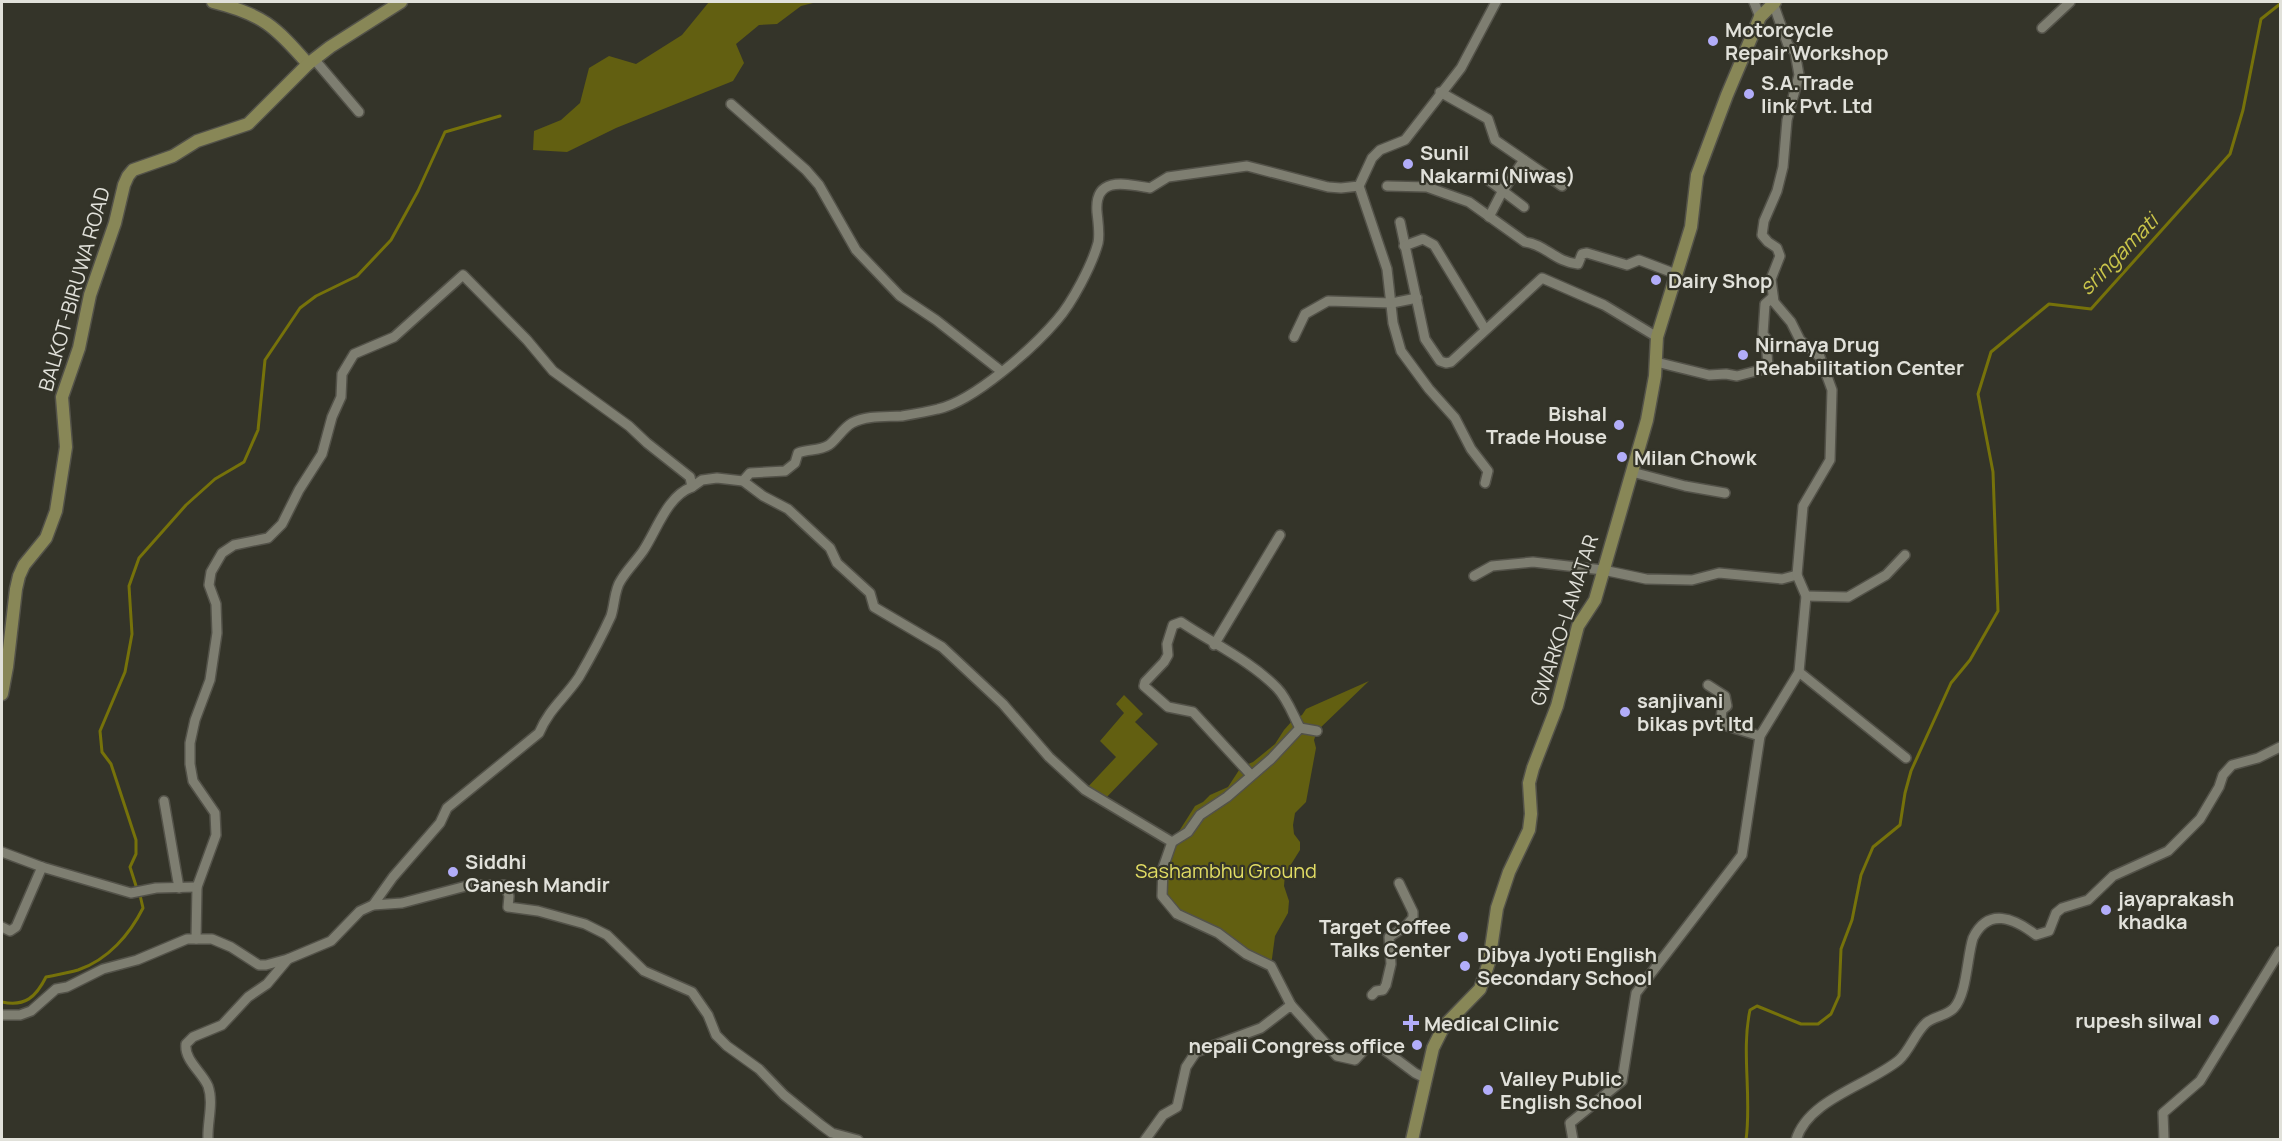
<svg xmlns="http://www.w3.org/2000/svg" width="2282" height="1141" viewBox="0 0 2282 1141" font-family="Manrope,sans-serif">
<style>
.green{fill:#625f11}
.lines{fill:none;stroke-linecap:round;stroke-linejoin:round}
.stream{stroke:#76720a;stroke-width:3}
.street-casing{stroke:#535249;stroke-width:12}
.secondary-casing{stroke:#535249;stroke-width:15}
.street{stroke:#7e7e71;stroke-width:9}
.secondary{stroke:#888757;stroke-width:12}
.poi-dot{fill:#b2adf9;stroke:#343429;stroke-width:2}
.labels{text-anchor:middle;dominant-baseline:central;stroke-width:4.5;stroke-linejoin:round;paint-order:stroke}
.poi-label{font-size:20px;font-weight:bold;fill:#e1e1da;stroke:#343429;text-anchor:start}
.street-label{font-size:20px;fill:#e1e1da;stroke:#343429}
.park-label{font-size:20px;fill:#e2dd64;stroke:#343429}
.water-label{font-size:21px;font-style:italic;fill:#cac54a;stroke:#343429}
</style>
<rect width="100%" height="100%" fill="#343429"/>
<g class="green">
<polygon points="709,2 817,2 801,6 777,24 759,25 736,44 744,63 733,81 616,128 567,152 533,150 534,131 561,120 580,103 589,68 609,56 636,64 682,35"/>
<polygon points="1369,681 1317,731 1314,740 1316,748 1306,802 1295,813 1293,825 1294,834 1300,842 1300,850 1285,874 1284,886 1289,901 1288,913 1275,936 1271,966 1177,914 1162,896 1169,847 1195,806 1203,802 1210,795 1228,787 1241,767 1253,762 1275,744 1284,730 1292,721 1302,715 1306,709"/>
<polygon points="1124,695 1143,714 1135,722 1158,744 1102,802 1085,790 1116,757 1100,741 1124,713 1116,704"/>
</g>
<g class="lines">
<g class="stream">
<polyline points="137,889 130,867 136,854 136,840 111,764 102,752 100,731 125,672 132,634 129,586 139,558 186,505 215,479 244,462 258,430 265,360 300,308 316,296 357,276 391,240 418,191 445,132 500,116"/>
<path d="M2 1002C25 1007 36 997 46 977 56 975 68 973 78 970 108 960 130 934 143 908L140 895"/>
<path d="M1746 1140C1752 1097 1741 1052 1750 1010L1757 1006 1801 1024H1818L1831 1014 1839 996 1841 949 1852 920 1861 875 1873 847 1900 825 1905 793 1911 771 1951 683 1970 660 1998 611 1993 472 1978 394 1991 352 2049 304 2091 309 2230 154 2243 110 2261 19 2280 4"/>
</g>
<g class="street-casing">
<g id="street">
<polyline points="1754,2 1760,17"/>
<polyline points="2042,28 2070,2"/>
<polyline points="314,59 359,112"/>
<polyline points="1440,92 1488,119 1495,140 1562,186"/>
<polyline points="731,104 806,170 819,185 856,250 900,296 936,320 1001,371"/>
<polyline points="1483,176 1524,207"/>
<polyline points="1359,186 1387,269 1393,323 1401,351 1429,389 1455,418 1471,449 1488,471 1485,483"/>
<path d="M1387 186 1427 187 1469 202 1525 242C1545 244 1555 262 1578 264L1582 254 1587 253 1627 265 1639 260 1676 274"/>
<polyline points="1489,217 1502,192 1524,160"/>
<polyline points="1400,222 1425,339 1440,361 1446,363 1451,362 1542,278 1604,305 1657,337"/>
<polyline points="1404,246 1423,239 1434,245 1485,329"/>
<polyline points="1294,337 1305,314 1328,301 1392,303 1417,298"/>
<polyline points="1656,362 1709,375 1726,374 1737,376 1768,368 1766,338 1763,334 1765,304 1773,297"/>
<polyline points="1632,472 1685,486 1725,493"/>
<path d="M743 481 750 473 785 471 795 463 798 453C808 449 820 451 829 445 837 439 843 428 852 423 867 415 886 417 902 416 914 414 926 412 938 409 974 401 1033 348 1057 320 1072 303 1092 265 1098 243 1100 234 1098 222 1097 212 1094 175 1127 184 1150 188L1168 177 1247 166 1328 187 1341 188 1359 186 1372 158 1380 150 1405 140 1461 68 1496 2"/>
<polyline points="1474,576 1492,566 1533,562 1603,570 1646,579 1692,580 1719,573 1782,579 1797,575"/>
<polyline points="1806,596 1848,597 1886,575 1905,555"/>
<polyline points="1214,645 1280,535"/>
<polyline points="1799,672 1906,758"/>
<polyline points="1708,685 1725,696 1727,706 1722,710 1721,719 1727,726 1760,736"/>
<path d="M1251 775 1193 712 1168 707 1144 686 1145 682 1164 662 1168 655 1167 644 1173 625 1181 622C1212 643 1251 661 1277 688 1287 698 1293 715 1300 728"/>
<polyline points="164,801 179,888"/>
<polyline points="1172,842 1188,832 1200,815 1227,797 1271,759 1300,728 1317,731"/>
<polyline points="2,852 42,867 131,893 156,888 197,887"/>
<path d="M373 905 393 877 440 823 447 808 539 733C549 709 565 698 579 677 590 658 602 636 611 616 615 604 614 590 621 580 627 570 636 561 643 551 657 530 667 496 692 487"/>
<polyline points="2,927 10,931 16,927 42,867"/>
<polyline points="196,939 197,887 216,835 215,813 193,781 190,764 190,743 195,720 210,680 217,633 216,604 209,585 211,572 222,553 234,545 268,538 282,524 299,490 322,454 332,417 341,397 342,374 354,354 394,337 463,275 527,340 553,371 629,426 647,443 690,477 692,487 702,480 717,478 743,481 763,496 788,509 830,548 837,563 870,593 874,607 942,647 1003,704 1049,757 1085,790 1172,842 1163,868 1162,896 1177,914 1218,933 1246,954 1271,966 1291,1005"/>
<polyline points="1372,995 1376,991 1383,990 1386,985 1391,964 1389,937 1406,926 1413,918 1413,912 1399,883"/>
<polyline points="2,1015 20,1015 31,1011 56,989 67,987 103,969 137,960 187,939 212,939 231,947 259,965 266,965 288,959 331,941 360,911 373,905 402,903 470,885 505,885 509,896 508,907 538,911 585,924 607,935 644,971 692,992 708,1015 716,1035 727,1046 759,1069 784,1095 821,1125 832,1133 858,1140"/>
<path d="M208 1140C207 1122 214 1103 208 1086 202 1072 184 1060 186 1044L193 1037 222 1025 248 997 267 984 288 959"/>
<polyline points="1145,1140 1163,1115 1177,1107 1186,1067 1196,1052 1261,1028 1291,1005 1337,1056 1355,1060 1367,1047 1379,1046 1415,1073 1425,1078"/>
<polyline points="1573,1140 1570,1123 1622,1081 1636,993 1742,855 1760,736 1799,672 1806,596 1797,575 1803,506 1830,460 1832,390 1820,357 1800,340 1791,322 1774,302 1771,279 1780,256 1777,248 1768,242 1762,235 1764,221 1777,191 1783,167 1787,120 1799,75 1795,52 1788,45 1773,3"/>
<path d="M1796 1140C1808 1099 1869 1085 1899 1060 1910 1050 1915 1033 1926 1023 1934 1016 1947 1016 1954 1008 1967 994 1967 956 1973 938 1988 907 2014 918 2036 935L2049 931 2056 913 2062 908 2088 900 2113 876 2168 851 2200 819 2219 787 2223 775 2232 765 2258 758 2280 747"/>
<polyline points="2164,1140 2163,1113 2200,1081 2280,951"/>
</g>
</g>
<g class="secondary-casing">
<g id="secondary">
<path d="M213 2C262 14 275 26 308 64"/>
<polyline points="2,694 7,667 16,589 19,576 24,565 46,538 56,511 66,447 62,397 79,348 90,295 115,223 124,185 128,176 133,170 173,156 197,141 248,124 308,64 330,47 401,2"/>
<polyline points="1412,1140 1433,1048 1444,1026 1480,989 1489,962 1497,908 1509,872 1529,830 1531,814 1529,783 1533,768 1557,706 1578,626 1595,600 1647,420 1655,376 1657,337 1691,227 1697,175 1727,95 1760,17 1775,2"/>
</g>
</g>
<use href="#street" class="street"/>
<use href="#secondary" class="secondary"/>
</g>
<g class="poi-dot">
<circle cx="1713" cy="41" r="6"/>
<circle cx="1749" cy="94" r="6"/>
<circle cx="1408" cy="164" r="6"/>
<circle cx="1656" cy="280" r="6"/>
<circle cx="1743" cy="355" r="6"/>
<circle cx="1619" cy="425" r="6"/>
<circle cx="1622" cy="457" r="6"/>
<circle cx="1625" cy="712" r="6"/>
<circle cx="453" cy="872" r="6"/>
<circle cx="2106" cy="910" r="6"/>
<circle cx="1463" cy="937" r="6"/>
<circle cx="1465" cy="966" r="6"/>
<circle cx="2214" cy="1020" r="6"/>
<path d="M1408 1014h6v6h6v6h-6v6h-6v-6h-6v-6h6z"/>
<circle cx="1417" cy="1045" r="6"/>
<circle cx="1488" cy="1090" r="6"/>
</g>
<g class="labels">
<g class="poi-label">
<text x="1725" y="29">Motorcycle<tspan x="1725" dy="23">Repair Workshop</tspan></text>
<text x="1761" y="82">S.A.Trade<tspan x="1761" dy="23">link Pvt. Ltd</tspan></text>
<text x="1420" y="152">Sunil<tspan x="1420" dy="23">Nakarmi(Niwas)</tspan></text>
<text x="1668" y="280">Dairy Shop</text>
<text x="1755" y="344">Nirnaya Drug<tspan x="1755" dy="23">Rehabilitation Center</tspan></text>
<text x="1607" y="413" text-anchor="end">Bishal<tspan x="1607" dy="23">Trade House</tspan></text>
<text x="1634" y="457">Milan Chowk</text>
<text x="1637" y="700">sanjivani<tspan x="1637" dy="23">bikas pvt ltd</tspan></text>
<text x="465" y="861">Siddhi<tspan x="465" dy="23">Ganesh Mandir</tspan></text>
<text x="2118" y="898">jayaprakash<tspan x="2118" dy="23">khadka</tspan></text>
<text x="1451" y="926" text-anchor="end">Target Coffee<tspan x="1451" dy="23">Talks Center</tspan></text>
<text x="1477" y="954">Dibya Jyoti English<tspan x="1477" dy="23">Secondary School</tspan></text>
<text x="2202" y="1020" text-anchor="end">rupesh silwal</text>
<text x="1424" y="1023">Medical Clinic</text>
<text x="1405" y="1045" text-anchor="end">nepali Congress office</text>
<text x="1500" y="1078">Valley Public<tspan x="1500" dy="23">English School</tspan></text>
</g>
<g class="street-label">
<text transform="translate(74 289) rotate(-74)">BALKOT-BIRUWA ROAD</text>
<text transform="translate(1564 620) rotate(-72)">GWARKO-LAMATAR</text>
</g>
<g class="park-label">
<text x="1226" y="870">Sashambhu Ground</text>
</g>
<g class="water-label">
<text transform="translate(2118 254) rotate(-46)">sringamati</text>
</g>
</g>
<rect width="2282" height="1141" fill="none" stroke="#e1e1da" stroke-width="6"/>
</svg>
